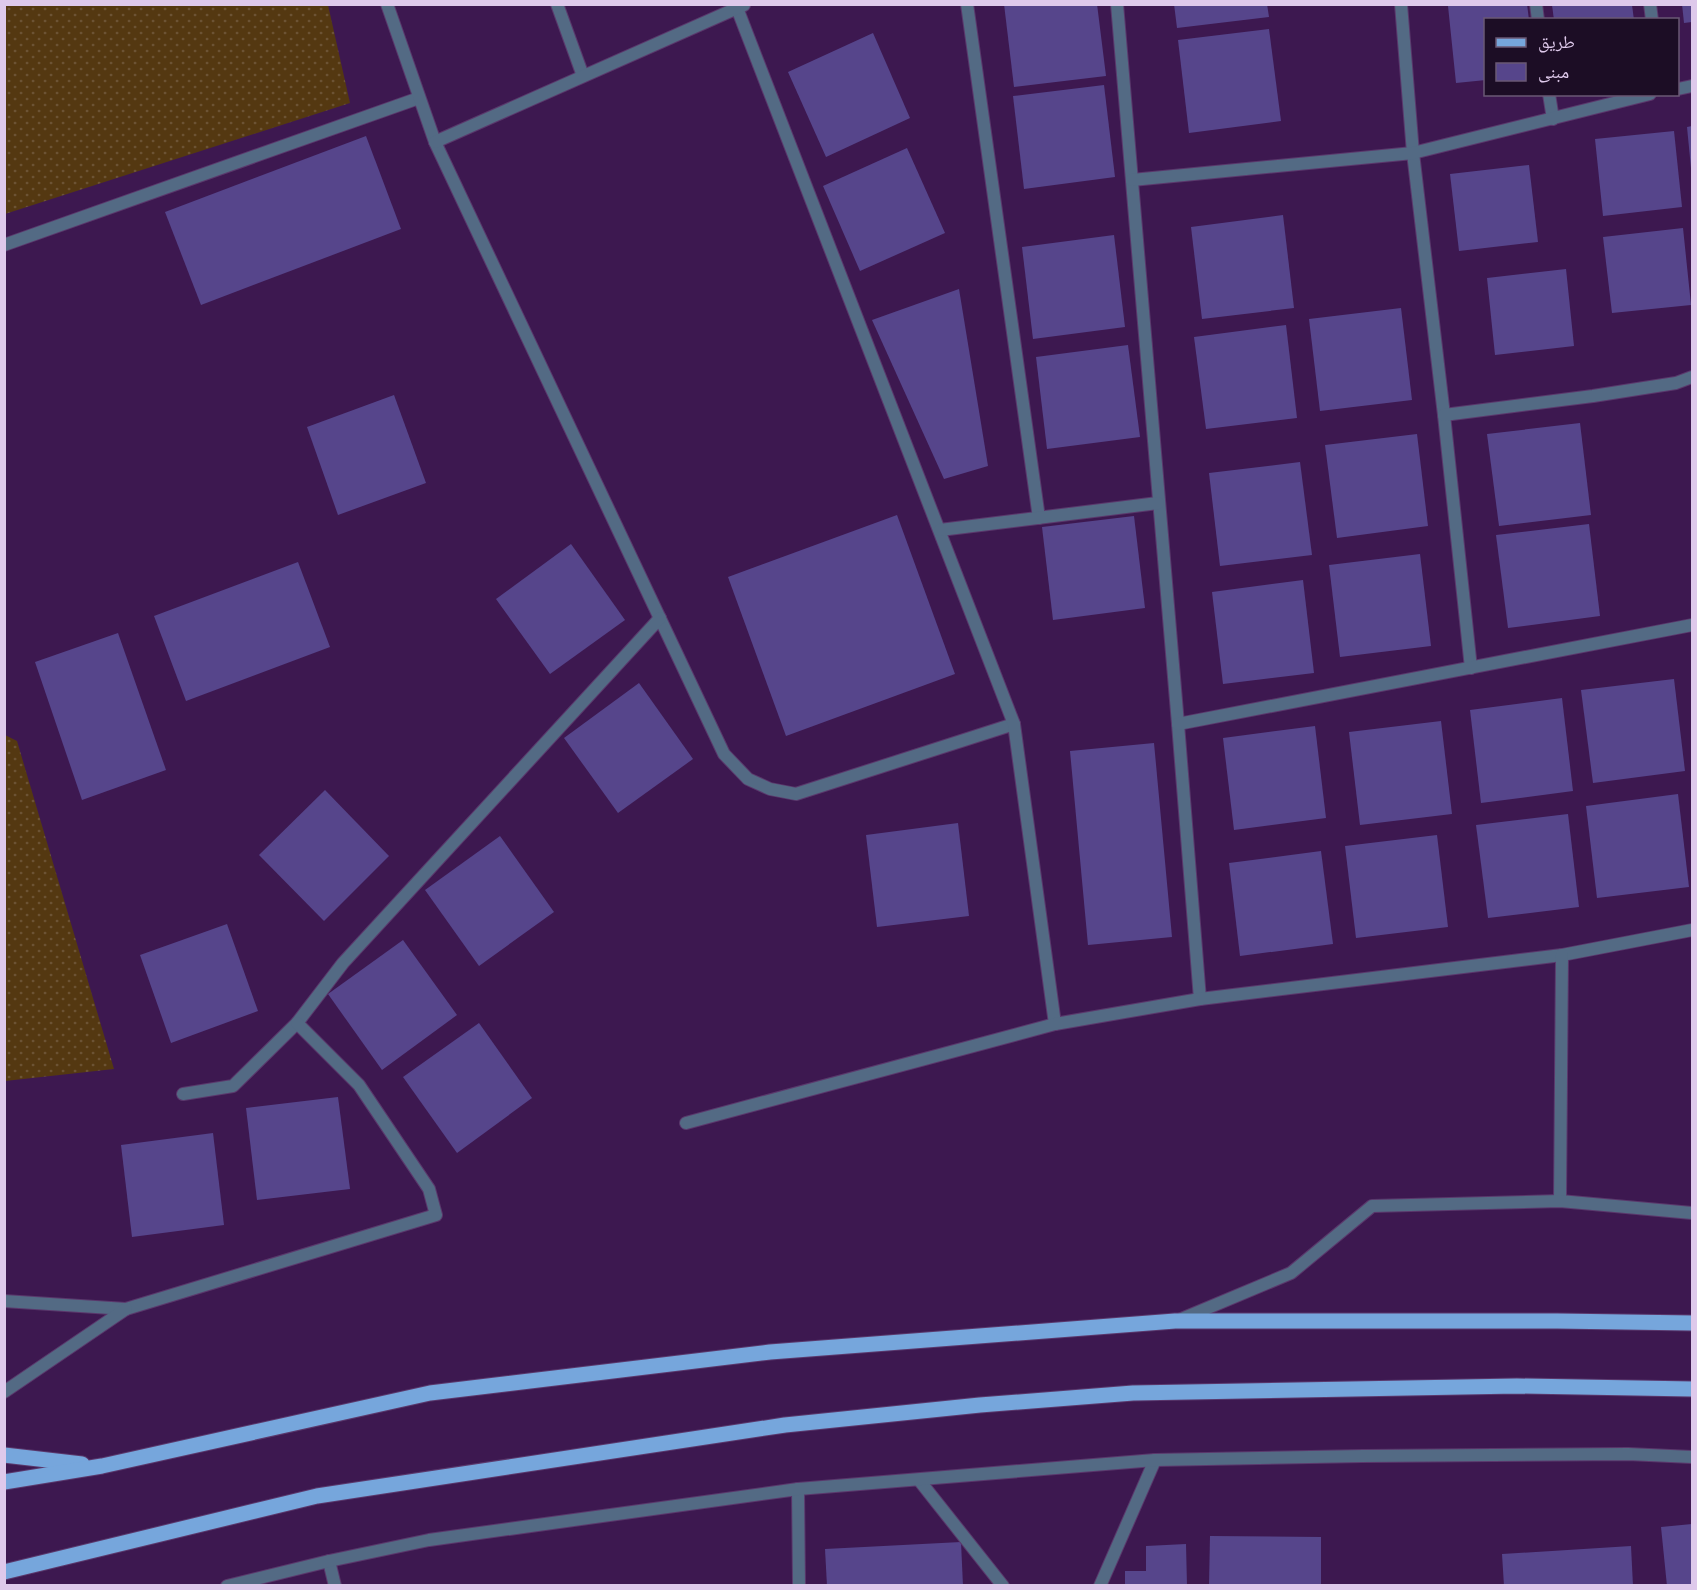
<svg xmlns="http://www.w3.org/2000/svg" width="1697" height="1590" viewBox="0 0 1697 1590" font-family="Spectral,'Noto Naskh Arabic',serif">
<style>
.grass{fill:url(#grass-dots)}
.building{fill:#56458b}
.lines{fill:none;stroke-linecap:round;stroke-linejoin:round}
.service-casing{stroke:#5a386c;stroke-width:14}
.minor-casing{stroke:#5a386c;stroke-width:14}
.tertiary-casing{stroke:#5a386c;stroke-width:14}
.primary-casing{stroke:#5a386c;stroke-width:17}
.service{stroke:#536a84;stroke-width:12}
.minor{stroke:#536a84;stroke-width:12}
.tertiary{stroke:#536a84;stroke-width:12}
.primary{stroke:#76a6dc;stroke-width:15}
</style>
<defs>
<pattern id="grass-dots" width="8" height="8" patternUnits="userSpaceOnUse" patternTransform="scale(1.5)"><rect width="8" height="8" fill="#543811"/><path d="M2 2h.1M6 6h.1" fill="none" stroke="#6c5334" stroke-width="1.8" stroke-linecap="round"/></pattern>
</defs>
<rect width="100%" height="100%" fill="#3d1850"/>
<g class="grass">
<polygon points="5,4 328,5 350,103 5,214"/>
<polygon points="5,735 17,741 114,1069 5,1081"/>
</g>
<g class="building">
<polygon points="1004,4 1097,4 1106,76 1014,87"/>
<polygon points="1174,4 1267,4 1269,17 1177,28"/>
<polygon points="1463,4 1527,4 1529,20 1486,20 1486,80 1456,83 1448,6"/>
<polygon points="1682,4 1692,4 1692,22 1684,23"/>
<polygon points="1552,5 1632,5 1634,20 1554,20"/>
<polygon points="1269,29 1281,121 1189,133 1178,40"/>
<polygon points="873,33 910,118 826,157 788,72"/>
<polygon points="1104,85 1115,177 1024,189 1013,96"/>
<polygon points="1692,126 1692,168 1691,168 1687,127"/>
<polygon points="1674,131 1682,207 1603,216 1595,139"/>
<polygon points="366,136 401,229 201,305 165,212"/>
<polygon points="907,148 945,233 860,271 823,186"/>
<polygon points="1529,165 1538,242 1459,251 1450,174"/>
<polygon points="1283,215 1294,308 1202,319 1191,227"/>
<polygon points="1683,228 1691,305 1612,313 1603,237"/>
<polygon points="1114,235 1125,327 1033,339 1022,247"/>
<polygon points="1566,269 1574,346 1495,355 1487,278"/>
<polygon points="959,289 988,466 944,479 872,320"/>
<polygon points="1401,308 1412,400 1320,411 1309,319"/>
<polygon points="1286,325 1297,418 1206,429 1194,337"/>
<polygon points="1128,345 1140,437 1047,449 1036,357"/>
<polygon points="394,395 426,483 338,515 307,427"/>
<polygon points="1580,423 1591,515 1499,526 1487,434"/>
<polygon points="1417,434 1428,526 1337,538 1325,445"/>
<polygon points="1300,462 1312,555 1220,566 1209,473"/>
<polygon points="897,515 955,674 786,736 728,577"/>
<polygon points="1134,516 1145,608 1053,620 1042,527"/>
<polygon points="1589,524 1600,616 1508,628 1496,535"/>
<polygon points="571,544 625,620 550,674 496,599"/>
<polygon points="1420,554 1431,646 1340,657 1329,565"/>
<polygon points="298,562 330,647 186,701 154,616"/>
<polygon points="1303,580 1314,673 1223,684 1212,592"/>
<polygon points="118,633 166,770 82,800 35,662"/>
<polygon points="1674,679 1685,771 1593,783 1581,690"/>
<polygon points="639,683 693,759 618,813 564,738"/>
<polygon points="1562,698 1573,791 1481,803 1470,710"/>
<polygon points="1441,721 1452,814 1360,825 1349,732"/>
<polygon points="1315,726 1326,818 1234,830 1223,738"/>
<polygon points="1154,743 1172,937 1088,945 1070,751"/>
<polygon points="325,790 389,856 324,921 259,855"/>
<polygon points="1678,794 1689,887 1597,898 1586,806"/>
<polygon points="1568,814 1579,907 1488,918 1476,825"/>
<polygon points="958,823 969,916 877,927 866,835"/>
<polygon points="1437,835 1448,927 1356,938 1345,846"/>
<polygon points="500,836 554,912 479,966 425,890"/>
<polygon points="1321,851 1333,944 1240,956 1229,863"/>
<polygon points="227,924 258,1011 171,1043 140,955"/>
<polygon points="403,940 457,1015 382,1070 328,994"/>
<polygon points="479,1023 532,1098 457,1153 403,1077"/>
<polygon points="338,1097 350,1189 257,1200 246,1108"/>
<polygon points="213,1133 224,1225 132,1237 121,1145"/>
<polygon points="1692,1524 1692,1586 1667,1586 1661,1527"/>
<polygon points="1210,1536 1321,1537 1321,1586 1209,1586"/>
<polygon points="961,1542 963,1586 827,1586 825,1549"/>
<polygon points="1186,1544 1187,1586 1125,1586 1125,1571 1146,1571 1146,1546"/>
<polygon points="1631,1546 1633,1586 1504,1586 1502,1554"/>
</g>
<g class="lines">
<g class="service-casing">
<g id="service">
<polyline points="4,245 419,98"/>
<polyline points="919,1480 1003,1586"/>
<polyline points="329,1561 335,1586"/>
<polyline points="1100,1586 1155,1460"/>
</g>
</g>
<g class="minor-casing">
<g id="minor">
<polyline points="387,4 435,142 724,754 748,779 770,789 796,794 1014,724"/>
<polyline points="557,4 583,76"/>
<polyline points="967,4 1039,518"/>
<polyline points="1117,4 1178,724 1200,999"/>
<polyline points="1401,4 1413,153 1444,415 1471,668"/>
<polyline points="1536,4 1538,20"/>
<polyline points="1650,4 1652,20"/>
<polyline points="737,8 1014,724 1055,1024"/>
<polyline points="1678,89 1692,86"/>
<polyline points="1549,94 1553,119"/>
<polyline points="435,142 744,5"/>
<polyline points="1132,180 1413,153 1650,94"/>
<polyline points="1444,415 1593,396 1676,383 1692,377"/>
<polyline points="940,530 1158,503"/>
<polyline points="1178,724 1692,625"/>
<polyline points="183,1094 233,1086 297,1023 343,963 660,618"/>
<polyline points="686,1123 1055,1024 1200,999 1562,955 1692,930"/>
<polyline points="1560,1201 1562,955"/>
<polyline points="4,1301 126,1309 436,1215 429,1189 359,1085 297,1023"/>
<polyline points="1179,1320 1291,1273 1372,1206 1560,1201 1692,1213"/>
<polyline points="4,1392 126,1309"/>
<polyline points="798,1489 799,1586"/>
</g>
</g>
<g class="tertiary-casing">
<polyline id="tertiary" points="227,1586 329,1561 429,1540 798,1489 1155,1460 1363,1456 1628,1454 1692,1457"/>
</g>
<g class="primary-casing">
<g id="primary">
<polyline points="4,1455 82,1464"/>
<polyline points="4,1482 102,1466 430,1393 770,1352 1175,1321 1557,1321 1692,1323"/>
<polyline points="4,1572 317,1496 785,1425 980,1405 1133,1393 1517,1386 1692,1389"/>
</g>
</g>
<use href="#service" class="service"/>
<use href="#minor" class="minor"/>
<use href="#tertiary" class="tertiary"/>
<use href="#primary" class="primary"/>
</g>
<rect width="1697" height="1590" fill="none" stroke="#dec9eb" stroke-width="12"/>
<rect x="1484" y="18" width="195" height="78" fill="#1c0d25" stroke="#6a5874" stroke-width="1.5"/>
<rect x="1496" y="38" width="30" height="9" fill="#76a6dc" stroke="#6a5874" stroke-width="1.5"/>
<text x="1538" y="48" font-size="18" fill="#dec9eb">طريق</text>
<rect x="1496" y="63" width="30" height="18" fill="#56458b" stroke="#6a5874" stroke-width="1.5"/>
<text x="1538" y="78" font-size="18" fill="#dec9eb">مبنى</text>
</svg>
